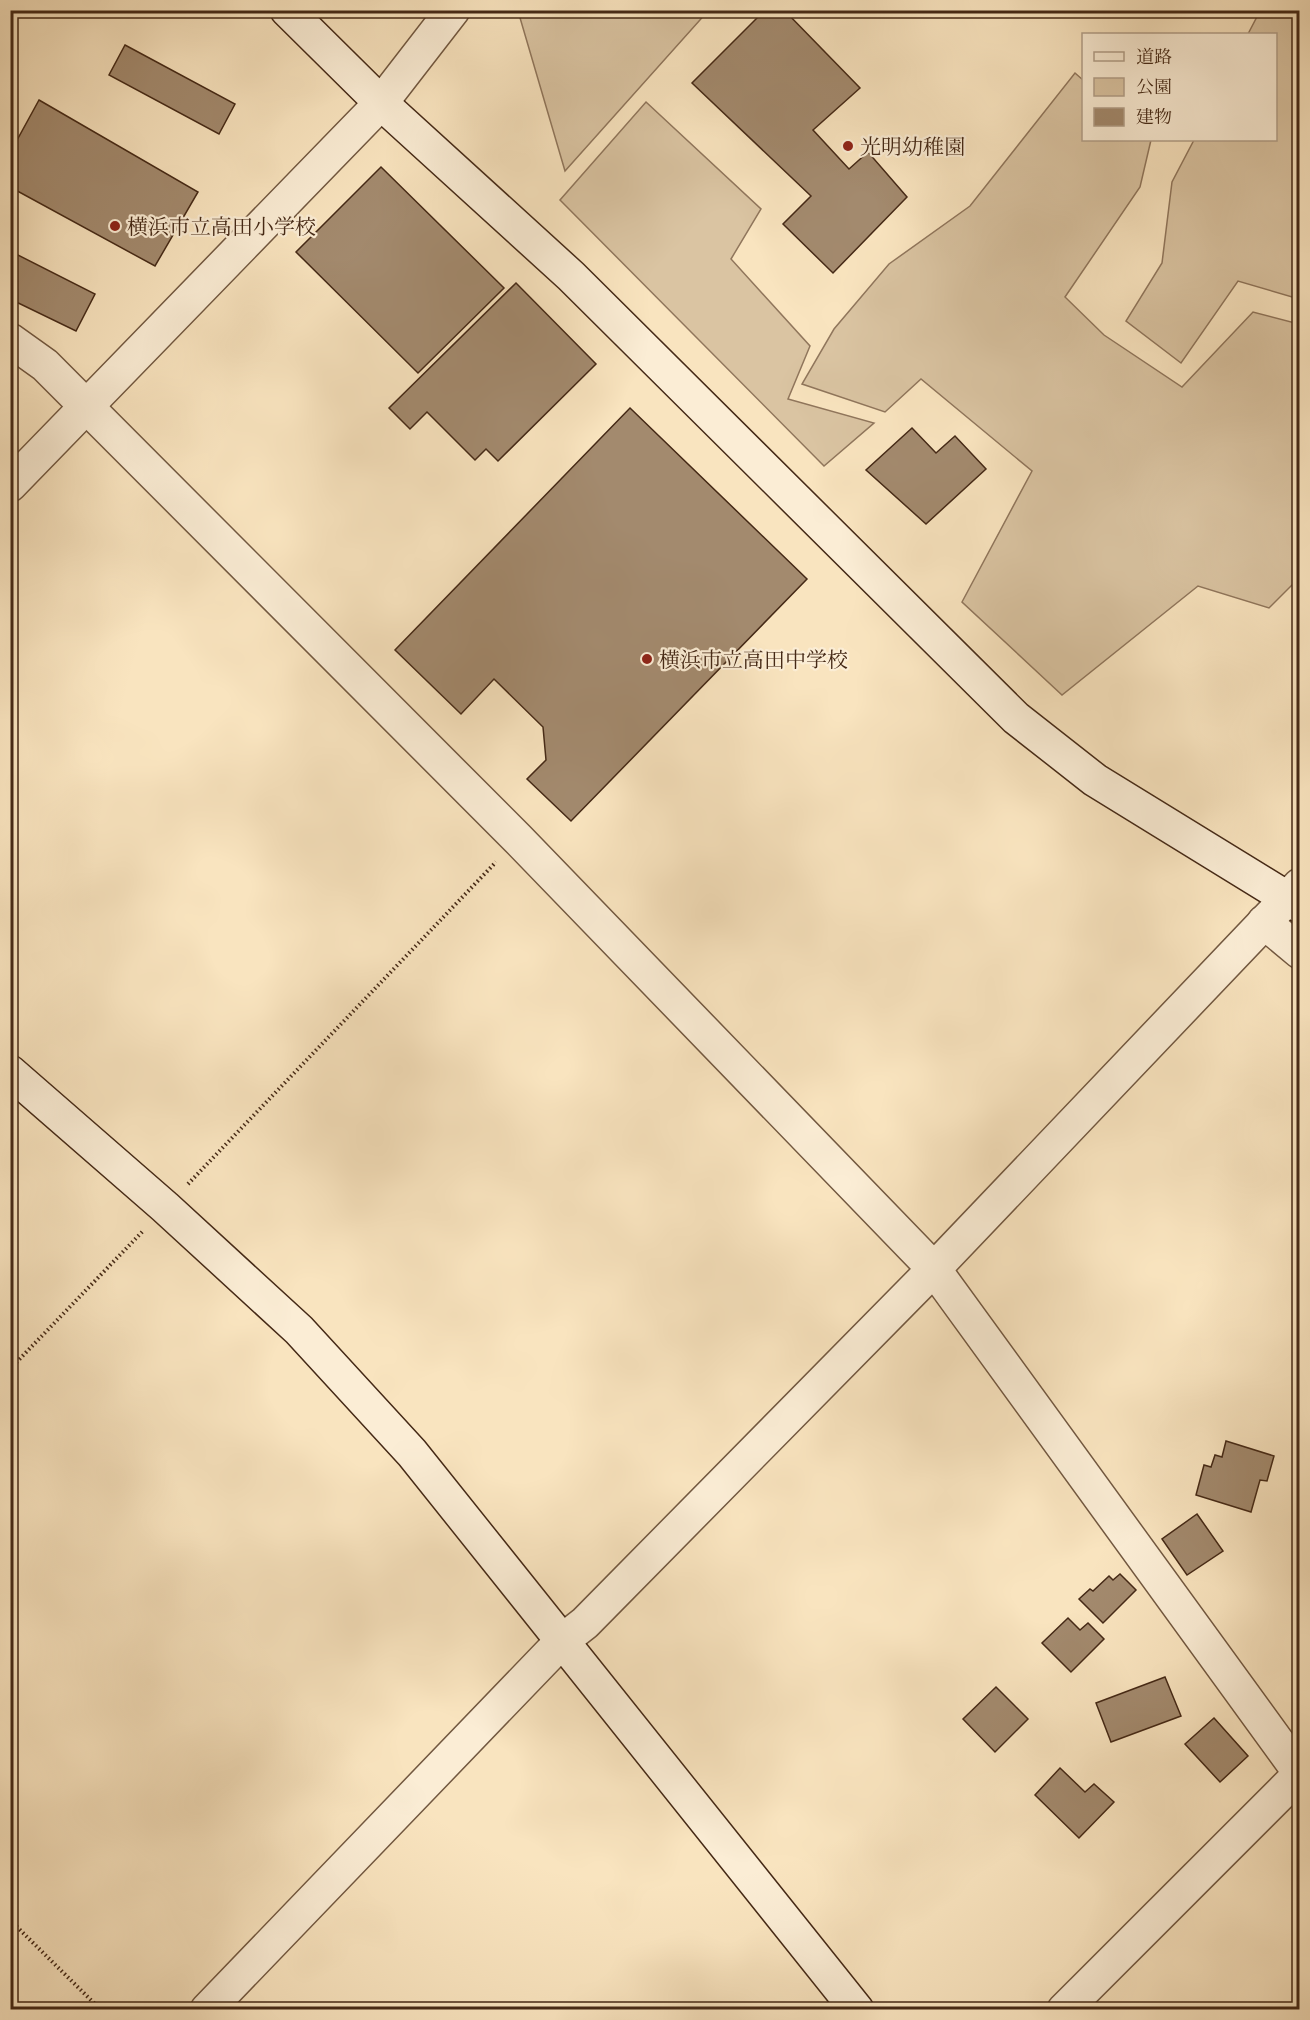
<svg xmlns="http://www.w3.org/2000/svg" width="1310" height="2020" viewBox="0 0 1310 2020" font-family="'EB Garamond','Noto Serif JP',serif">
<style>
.green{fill:#dac4a2;stroke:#90765c;stroke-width:1.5}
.building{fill:#a38a6e;stroke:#452916;stroke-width:1.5}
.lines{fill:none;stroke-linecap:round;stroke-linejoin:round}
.street-casing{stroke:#725840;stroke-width:36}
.secondary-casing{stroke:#452916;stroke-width:36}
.path{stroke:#452916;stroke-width:4;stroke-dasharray:1.5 3;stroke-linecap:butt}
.street{stroke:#fbedd5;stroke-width:33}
.secondary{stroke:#fbedd5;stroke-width:33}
.poi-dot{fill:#8f2418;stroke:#fbedd5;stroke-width:2}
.labels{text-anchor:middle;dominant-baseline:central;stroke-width:4.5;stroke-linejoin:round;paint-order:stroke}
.poi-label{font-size:21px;fill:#452916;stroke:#fbedd5;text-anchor:start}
</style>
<rect width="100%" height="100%" fill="#f9e4bf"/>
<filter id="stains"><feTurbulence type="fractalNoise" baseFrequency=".00333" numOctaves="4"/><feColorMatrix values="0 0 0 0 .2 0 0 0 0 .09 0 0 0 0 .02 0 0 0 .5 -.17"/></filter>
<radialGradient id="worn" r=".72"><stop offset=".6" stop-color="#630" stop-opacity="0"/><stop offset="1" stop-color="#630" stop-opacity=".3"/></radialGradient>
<g class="green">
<polygon points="518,11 708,10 708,11 565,171"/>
<polygon points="1260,11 1299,11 1299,299 1238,281 1181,363 1126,321 1162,263 1172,182 1194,140 1276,140 1276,34 1248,34"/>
<polygon points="1075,73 1083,80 1084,140 1151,140 1140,187 1065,297 1104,335 1182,387 1253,312 1299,324 1300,577 1269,608 1198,586 1062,695 962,602 1032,471 921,379 885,412 802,384 834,329 889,264 970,206"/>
<polygon points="646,102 761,209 731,259 810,346 788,399 874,423 824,466 560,200"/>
</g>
<g class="building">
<polygon points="765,10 784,10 860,88 813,130 849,169 868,152 907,197 833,273 783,224 811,196 692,83"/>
<polygon points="125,45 235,104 219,134 109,75"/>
<polygon points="39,100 198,192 155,266 10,187 10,153"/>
<polygon points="381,167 504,288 418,373 296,252"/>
<polygon points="10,251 95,294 76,331 10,299"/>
<polygon points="516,283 596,364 498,461 486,449 475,460 427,412 410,429 389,408"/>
<polygon points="630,408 807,579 571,821 527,779 546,760 543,727 494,679 461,714 395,650"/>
<polygon points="912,428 936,453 955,436 986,469 926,524 866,470"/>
<polygon points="1226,1441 1274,1456 1267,1481 1260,1480 1251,1512 1196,1495 1204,1465 1211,1467 1215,1455 1222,1457"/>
<polygon points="1197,1514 1223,1551 1187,1575 1162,1539"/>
<polygon points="1120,1574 1136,1590 1103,1623 1079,1599 1090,1589 1093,1591 1109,1576 1113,1580"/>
<polygon points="1068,1618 1080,1630 1088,1623 1104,1639 1071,1672 1042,1643"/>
<polygon points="1165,1677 1181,1716 1111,1742 1096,1703"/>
<polygon points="996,1687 1028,1719 995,1752 963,1719"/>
<polygon points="1214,1718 1248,1756 1220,1782 1185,1744"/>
<polygon points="1060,1768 1085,1792 1094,1784 1114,1802 1079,1838 1035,1795"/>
</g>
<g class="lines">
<g class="street-casing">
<g id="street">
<polyline points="10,340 45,365 518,839 934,1269 1300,1773"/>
<polyline points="10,485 381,103 453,10"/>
<polyline points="1264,922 1300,952"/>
<polyline points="207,2010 562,1641 585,1623 934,1269 1300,885"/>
<polyline points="1064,2010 1300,1774"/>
</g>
</g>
<g class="secondary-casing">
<g id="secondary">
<polyline points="287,10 381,103 571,276 1016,718 1095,780 1300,906"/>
<polyline points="10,1072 165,1207 299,1330 412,1453 857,2010"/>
</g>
</g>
<g class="path">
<polyline points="188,1184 496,862"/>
<polyline points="10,1369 143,1231"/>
<polyline points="10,1920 101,2010"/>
</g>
<use href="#street" class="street"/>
<use href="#secondary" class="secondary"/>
</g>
<g class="poi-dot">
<circle cx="848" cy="146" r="6"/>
<circle cx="115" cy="226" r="6"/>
<circle cx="647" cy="659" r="6"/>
</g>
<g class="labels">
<g class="poi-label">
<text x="860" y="146">光明幼稚園</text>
<text x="127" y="226">横浜市立高田小学校</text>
<text x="659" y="659">横浜市立高田中学校</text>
</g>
</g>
<rect width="1310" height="2020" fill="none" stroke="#f9e4bf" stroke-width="36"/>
<rect x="12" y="12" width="1286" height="1996" fill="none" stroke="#452916" stroke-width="3"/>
<rect x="18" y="18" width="1274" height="1984" fill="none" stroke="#452916" stroke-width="1.5"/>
<rect x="1082" y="33" width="195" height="108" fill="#fbedd5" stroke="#b29f89" stroke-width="1.5"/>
<rect x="1094" y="52" width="30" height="9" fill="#fbedd5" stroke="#b29f89" stroke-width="1.5"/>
<text x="1136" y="63" font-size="18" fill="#452916">道路</text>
<rect x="1094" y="78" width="30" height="18" fill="#dac4a2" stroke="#b29f89" stroke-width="1.5"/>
<text x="1136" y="93" font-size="18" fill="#452916">公園</text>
<rect x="1094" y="108" width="30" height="18" fill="#a38a6e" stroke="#b29f89" stroke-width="1.5"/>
<text x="1136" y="123" font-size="18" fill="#452916">建物</text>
<rect width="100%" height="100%" filter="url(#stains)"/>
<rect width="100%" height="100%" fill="url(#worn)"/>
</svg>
